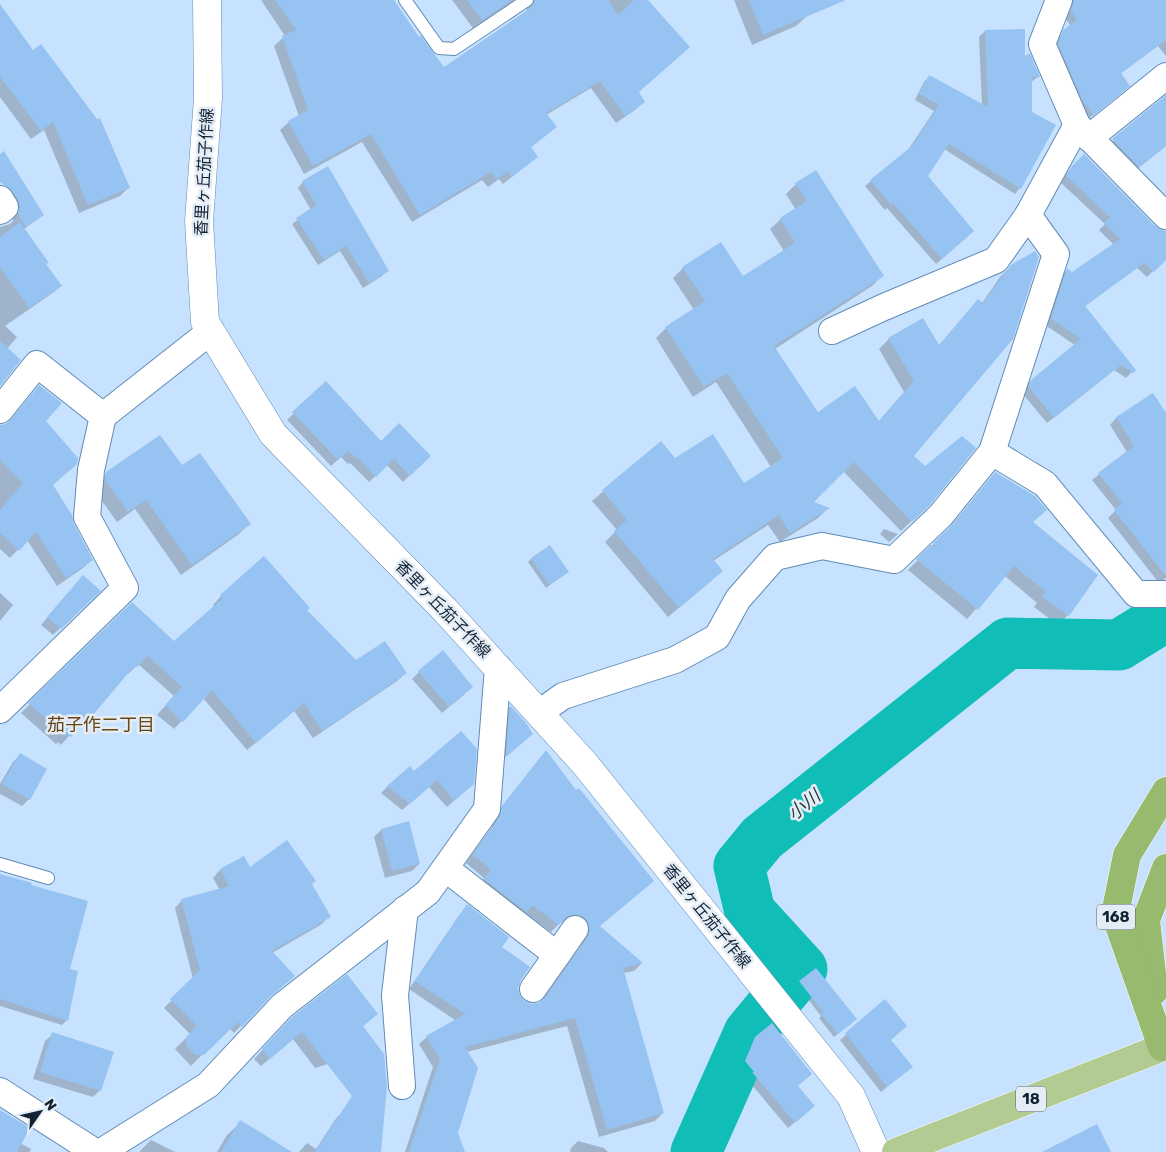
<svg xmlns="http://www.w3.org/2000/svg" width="1166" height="1152" viewBox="0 0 1166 1152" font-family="Rubik,'Noto Sans JP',sans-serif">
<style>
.shadow{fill:#0003}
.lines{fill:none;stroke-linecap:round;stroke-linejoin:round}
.river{stroke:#11beb7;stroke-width:51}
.building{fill:#96c3f1}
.service-casing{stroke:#608bb7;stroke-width:14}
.minor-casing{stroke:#608bb7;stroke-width:28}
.tertiary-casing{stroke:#608bb7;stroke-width:29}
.primary-casing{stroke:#fff;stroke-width:29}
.trunk-casing{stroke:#fff;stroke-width:29}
.service{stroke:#fff;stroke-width:12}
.minor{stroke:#fff;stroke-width:26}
.tertiary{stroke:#fff;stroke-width:28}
.primary{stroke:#b1cb93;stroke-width:28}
.trunk{stroke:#97ba6f;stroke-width:28}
.labels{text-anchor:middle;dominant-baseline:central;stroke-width:5;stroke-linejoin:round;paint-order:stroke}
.shield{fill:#e4edf6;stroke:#505f6e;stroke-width:1}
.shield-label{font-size:15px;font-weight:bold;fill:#123}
.street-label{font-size:16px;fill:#123;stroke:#e4edf6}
.neighbourhood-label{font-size:18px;fill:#694514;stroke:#e4edf6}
.water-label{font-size:18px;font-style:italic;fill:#243c3b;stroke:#e4edf6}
</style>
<rect width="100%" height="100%" fill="#c7e2fe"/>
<g class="shadow">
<polygon points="261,0 392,0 418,39 444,69 526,12 527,9 525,4 518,0 647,0 637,93 643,102 635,110 616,123 591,88 546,115 556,127 530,148 536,157 503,184 499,179 488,187 482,180 412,222 362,142 304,174 280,130 289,122 299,116 274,46 285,36"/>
<polygon points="452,0 517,0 513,1 473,28"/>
<polygon points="734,0 800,0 807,16 796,26 752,45"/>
<polygon points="1066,0 1166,0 1166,56 1158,46 1120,74 1122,92 1087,120 1053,51 1058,38 1071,26 1065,18"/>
<polygon points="0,8 129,187 120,196 79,213 44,130 31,139 0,97"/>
<polygon points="1024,30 1024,59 1038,77 1031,82 1031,113 1020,188 1015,194 944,149 926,176 967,237 936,264 887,208 885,210 865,186 908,150 934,111 915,100 924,82 930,76 982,105 979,37 985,31"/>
<polygon points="1166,96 1166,146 1132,173 1107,146"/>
<polygon points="1084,155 1155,227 1166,232 1166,258 1147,277 1137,268 1085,306 1134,370 1126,378 1114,370 1047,423 1023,394 1025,387 1032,380 1075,345 1045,325 1061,276 1067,270 1072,274 1114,245 1099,230 1105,224 1061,183 1066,174"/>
<polygon points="303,182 387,270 382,276 363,288 340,251 318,265 292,224 311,210 298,188"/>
<polygon points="796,184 882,276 872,286 775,349 817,413 878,422 904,392 879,349 889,339 938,346 982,303 1000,277 1011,266 913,456 929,504 901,531 843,471 812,502 828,508 818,518 780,542 768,525 713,561 711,581 668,617 605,542 617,530 592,501 660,442 675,460 744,484 771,467 716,382 693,397 656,338 666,328 694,310 673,278 683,268 742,277 784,251 770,229 781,219 796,210 786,194"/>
<polygon points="11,190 43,215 24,229 45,265 60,286 54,292 5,326 17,337 7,349 0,384 0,227 10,224 13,221 14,213 5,196"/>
<polygon points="326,383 381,442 429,456 403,482 387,465 369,482 350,463 348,464 341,457 331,466 287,420"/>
<polygon points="1152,394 1166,415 1166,578 1159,583 1108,518 1116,510 1092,480 1127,452 1110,425 1116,418"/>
<polygon points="31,395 44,421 51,486 92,560 83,568 57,586 27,540 10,558 0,549 0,426 8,423"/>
<polygon points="181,467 249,524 239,534 181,575 135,509 117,522 95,491 96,485 107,473"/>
<polygon points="996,473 1032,523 1068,615 1058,625 1034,607 1037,603 1005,576 967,619 908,570 944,534"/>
<polygon points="884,529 898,534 889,542 880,534"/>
<polygon points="531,559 564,575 546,588 528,562"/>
<polygon points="76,584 99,591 53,635 41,625"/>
<polygon points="0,593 13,605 0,621"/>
<polygon points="221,596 306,611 356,662 406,673 397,681 313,738 294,711 247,750 203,698 174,729 157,715 174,696 138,664 128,674 127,673 92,714 83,722 82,721 61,745 58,742 56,744 21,713 132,604 174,643 215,607 213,605"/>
<polygon points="419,672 465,694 442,713 412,679"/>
<polygon points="510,707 525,740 500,761 504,713"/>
<polygon points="461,733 465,791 447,807 429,787 402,810 381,793 388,786 414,772"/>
<polygon points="546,752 599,926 641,964 634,971 623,973 663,1113 655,1121 599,1137 567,1026 467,1052 456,1133 464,1152 405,1152 433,1067 419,1044 427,1037 455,1020 409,989 460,914 467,906 500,947 520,980 517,988 518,996 523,1002 531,1005 540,1003 580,947 583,939 568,921 560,923 551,932 525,913 518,919 477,888 484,878 466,863 492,827 495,815"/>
<polygon points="20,755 29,799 22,806 0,794 0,784 13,762"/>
<polygon points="381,830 419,864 412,871 385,878 374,837"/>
<polygon points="243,857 250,869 311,885 329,916 322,924 272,953 294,976 264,1001 234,1033 229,1028 191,1066 175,1049 190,1034 164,1008 193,979 175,908 182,900 220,890 213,878 220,870"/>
<polygon points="0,875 69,970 67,1020 62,1025 0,1006"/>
<polygon points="800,982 853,1022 834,1037 819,1018 821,1016 797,985"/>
<polygon points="885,1001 890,1040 905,1072 881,1092 840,1040"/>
<polygon points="376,1014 362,1027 346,1058 315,1068 293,1039 261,1066 254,1059 284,1027"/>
<polygon points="53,1034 100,1090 93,1097 33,1079 45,1041"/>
<polygon points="756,1038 796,1087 807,1112 788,1128 747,1079 748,1078 740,1068 749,1045"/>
<polygon points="0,1111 20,1143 31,1149 30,1152 0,1152"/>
<polygon points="344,1111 354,1152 299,1152 307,1143 316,1149 337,1117"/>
<polygon points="241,1122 289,1152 217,1152 227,1135"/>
<polygon points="151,1140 175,1152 139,1152"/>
<polygon points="578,1141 604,1148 608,1152 570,1152 571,1148"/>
</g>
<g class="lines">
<polyline class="river" points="696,1152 749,1033 802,969 750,912 739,866 762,838 1008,643 1119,645 1166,616"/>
</g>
<g class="building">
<polygon points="275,0 394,0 419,37 421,36 444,67 532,7 535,0 608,0 618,15 634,0 648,0 690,47 639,92 645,102 625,116 600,81 546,113 557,127 531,147 538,157 512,177 508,171 497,179 491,172 420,215 371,134 313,166 288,121 308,110 282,36 296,30"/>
<polygon points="467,0 512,0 482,20"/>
<polygon points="749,0 846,0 763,35"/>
<polygon points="1074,0 1166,0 1166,40 1121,73 1130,86 1094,115 1083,101 1058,44 1063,30 1077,20 1071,11"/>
<polygon points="0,4 33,50 41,44 97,119 100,118 130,188 88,205 53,122 41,131 0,77"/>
<polygon points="1025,29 1025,56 1030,53 1040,77 1032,77 1032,112 1056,125 1021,189 949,144 928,176 974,231 942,259 893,203 891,205 870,180 912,146 939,105 919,94 929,75 988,107 985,30"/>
<polygon points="1166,95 1166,146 1139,167 1112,139"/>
<polygon points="4,151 44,215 26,227 18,214 20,206 18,199 12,191 0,182 0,154"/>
<polygon points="1084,154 1155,226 1162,230 1166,231 1166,260 1154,272 1144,263 1085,306 1136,370 1133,373 1121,365 1054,418 1029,387 1031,380 1081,339 1051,319 1067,268 1072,272 1120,239 1104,223 1110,217 1066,176 1072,166"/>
<polygon points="328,166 389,271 369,283 346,246 324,260 296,218 316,205 302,181"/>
<polygon points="816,170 884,276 774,346 818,412 855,386 879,421 914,381 888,338 923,318 939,345 978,299 983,303 1011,265 1035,251 1039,257 1013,339 914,456 925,466 962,436 976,448 930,505 912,522 854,462 814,502 830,508 790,533 779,515 713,559 723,571 679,608 614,531 627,520 602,490 661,441 675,458 713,434 744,483 783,458 727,373 704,387 665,327 705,301 682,267 721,242 743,276 795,243 780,218 807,201 795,183"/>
<polygon points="20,222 49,263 46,264 62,286 29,308 0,267 0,237"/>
<polygon points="0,341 21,360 0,386"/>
<polygon points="326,381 381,441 399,423 431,456 410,476 394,459 376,477 357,457 356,459 348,451 338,460 292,412"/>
<polygon points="39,385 62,403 46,421 78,458 77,464 53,485 72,515 74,524 93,560 66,578 36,532 19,551 0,533 0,510 23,483 0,460 0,425 6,424 12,419"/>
<polygon points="1153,393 1166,413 1166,576 1114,510 1122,503 1098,473 1134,446 1116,417"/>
<polygon points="160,435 182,465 200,453 251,524 192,565 146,500 128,512 105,480 106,472"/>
<polygon points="995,472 1035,496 1047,510 1033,522 1098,575 1069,616 1042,597 1046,592 1014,566 978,610 916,559 931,545 937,548 933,543 953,524"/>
<polygon points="550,545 569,572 549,585 531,558"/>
<polygon points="264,556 310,608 307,610 356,660 385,641 407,673 322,731 304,703 256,743 212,690 183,722 165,705 182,687 148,656 137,667 135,665 93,715 90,713 71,737 67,734 66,736 28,703 132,602 174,641 223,598 220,595"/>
<polygon points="83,575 101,591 61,629 47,617"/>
<polygon points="443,650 473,687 449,707 418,671"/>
<polygon points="510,705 526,723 533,734 506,757"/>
<polygon points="461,731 477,749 474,784 454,801 437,780 410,804 387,786 410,766 414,771"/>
<polygon points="546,750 576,790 579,788 654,881 600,926 643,963 623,968 664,1113 607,1130 575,1018 465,1047 478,1068 458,1133 465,1152 409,1152 440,1059 426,1036 465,1014 415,981 467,904 509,937 502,947 530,967 521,980 518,988 520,996 524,1001 531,1004 539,1003 545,998 587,938 590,931 588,922 583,916 577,914 568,916 559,925 532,905 527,912 484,879 491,869 473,855 499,818 502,806"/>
<polygon points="20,753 47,769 30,800 2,784"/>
<polygon points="409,821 420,864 392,871 381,829"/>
<polygon points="287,840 316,881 312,884 331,917 272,951 295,976 271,996 242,1027 238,1022 204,1055 195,1055 186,1045 186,1037 197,1026 170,999 200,970 181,899 229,886 220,869 244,856 250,867"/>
<polygon points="0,874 32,883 31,885 88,901 70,969 78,971 68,1021 0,999"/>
<polygon points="816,968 857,1019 838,1034 821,1014 823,1012 799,981"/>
<polygon points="347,974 378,1014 363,1026 384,1054 387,1087 381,1152 315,1152 352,1096 302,1032 270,1059 262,1049 292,1017"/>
<polygon points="885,999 907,1026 891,1040 913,1067 887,1087 845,1033"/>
<polygon points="772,1023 812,1074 798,1086 815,1106 795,1123 752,1072 754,1072 745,1061 755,1037"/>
<polygon points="52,1032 114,1052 101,1091 40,1072"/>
<polygon points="0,1110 30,1128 17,1152 0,1152"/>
<polygon points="240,1120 292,1152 221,1152"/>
<polygon points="1097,1124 1111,1152 1042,1152"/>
</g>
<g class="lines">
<g class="service-casing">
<g id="service">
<polyline points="405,0 439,48 454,49 527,0"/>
<polyline points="0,864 48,878"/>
</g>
</g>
<g class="minor-casing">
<g id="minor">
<polyline points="1059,0 1042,44 1077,125 1166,216"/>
<polyline points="1089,138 1166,76"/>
<polyline points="0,199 5,207 0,211"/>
<polyline points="832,331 884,307 996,260 1028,215"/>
<polyline points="0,410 37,364 103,416"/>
<polyline points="992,452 1056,254 1028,215 1077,125"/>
<polyline points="0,710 125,588 87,517 91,470 103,416 211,331"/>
<polyline points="539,713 563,696 675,660 717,637 738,599 775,557 822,546 894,560 941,515 992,452 1045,484 1136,594 1166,594"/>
<polyline points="445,868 557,955 533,989"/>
<polyline points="557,955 575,929"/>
<polyline points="402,1086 395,995 405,909"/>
<polyline points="0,1091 95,1152"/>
<polyline points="101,1152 208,1085 282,1006 428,892 487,809 498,667"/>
</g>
</g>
<g class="tertiary-casing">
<polyline id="tertiary" points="207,0 208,98 199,221 205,322 273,434 445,610 585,764 851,1096 876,1152"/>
</g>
<g class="primary-casing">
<polyline id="primary" points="896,1152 1166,1046"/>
</g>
<g class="trunk-casing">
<g id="trunk">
<polyline points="1154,991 1146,920 1166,868"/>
<polyline points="1162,1047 1115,914 1127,855 1166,791"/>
</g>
</g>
<use href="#service" class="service"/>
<use href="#minor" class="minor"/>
<use href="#tertiary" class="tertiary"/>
<use href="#primary" class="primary"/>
<use href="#trunk" class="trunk"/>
</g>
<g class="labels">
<g class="shield">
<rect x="1097" y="904.5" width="38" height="25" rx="4"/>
<rect x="1016" y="1086.5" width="30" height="25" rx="4"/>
</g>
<g class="shield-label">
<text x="1116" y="917">168</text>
<text x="1031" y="1099">18</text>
</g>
<g class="street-label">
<text transform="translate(204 172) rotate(-87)">香里ヶ丘茄子作線</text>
<text transform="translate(443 609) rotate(46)">香里ヶ丘茄子作線</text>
<text transform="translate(707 916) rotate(51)">香里ヶ丘茄子作線</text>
</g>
<g class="neighbourhood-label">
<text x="101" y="725">茄子作二丁目</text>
</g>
<g class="water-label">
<text transform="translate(804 805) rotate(-39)">小川</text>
</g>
</g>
<g transform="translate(40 1112) rotate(56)" stroke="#e4edf6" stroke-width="4" paint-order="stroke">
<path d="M0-4L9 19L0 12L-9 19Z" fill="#112233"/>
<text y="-8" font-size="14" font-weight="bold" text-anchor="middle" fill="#112233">N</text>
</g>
</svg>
